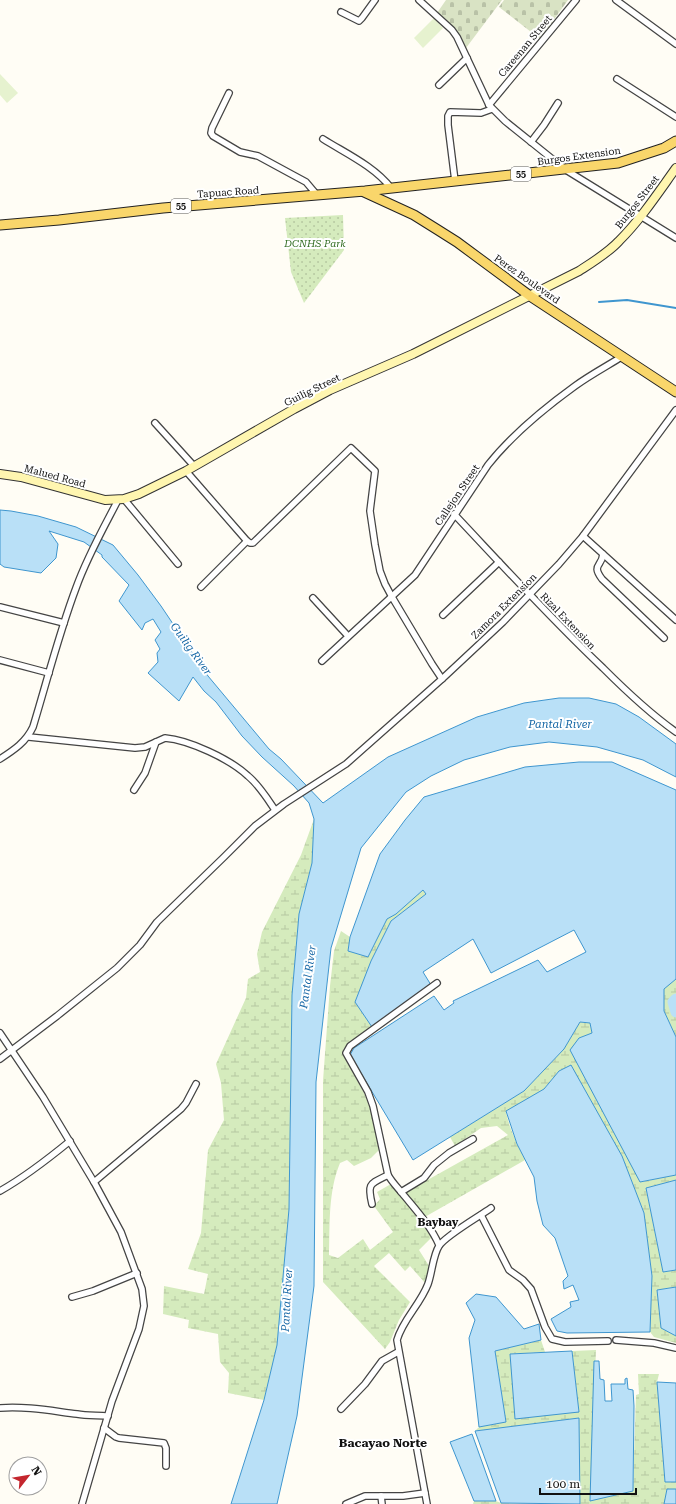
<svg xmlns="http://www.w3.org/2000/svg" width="676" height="1504" viewBox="0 0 676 1504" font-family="'Roboto Serif',serif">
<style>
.wetland{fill:url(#wetland-marsh)}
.cemetery{fill:url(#cemetery-stones)}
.park{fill:url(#park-dots)}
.pitch{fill:#e6f2cf}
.water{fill:#b9e0f7;stroke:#3f96cf}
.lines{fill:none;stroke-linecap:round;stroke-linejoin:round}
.stream{stroke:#3f96cf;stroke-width:2}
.river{stroke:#b9e0f7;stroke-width:11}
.street-casing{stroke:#444;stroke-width:8}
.secondary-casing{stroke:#333;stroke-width:10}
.primary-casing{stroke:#222;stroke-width:11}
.street{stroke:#fff;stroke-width:5.5}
.secondary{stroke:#fff6b0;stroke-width:8}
.primary{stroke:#f9d66b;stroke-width:9}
.labels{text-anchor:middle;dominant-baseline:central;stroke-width:4;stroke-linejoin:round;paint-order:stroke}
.shield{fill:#fff;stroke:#585858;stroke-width:1}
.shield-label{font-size:9px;font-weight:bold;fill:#111}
.street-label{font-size:10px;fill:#111;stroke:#fff}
.park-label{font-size:10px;font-style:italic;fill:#2f6b1f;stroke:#fff}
.water-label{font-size:11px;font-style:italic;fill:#1768a6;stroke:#fff}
.neighbourhood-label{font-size:11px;font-weight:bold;fill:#111;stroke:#fff}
.quarter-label{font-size:12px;font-weight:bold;fill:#111;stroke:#fff}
</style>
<defs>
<pattern id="wetland-marsh" width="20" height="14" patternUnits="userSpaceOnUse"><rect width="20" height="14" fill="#d5ebbd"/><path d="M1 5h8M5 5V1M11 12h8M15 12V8" fill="none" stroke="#b6c8a1"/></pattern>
<pattern id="cemetery-stones" width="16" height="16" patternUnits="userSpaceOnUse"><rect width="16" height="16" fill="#d9e3c4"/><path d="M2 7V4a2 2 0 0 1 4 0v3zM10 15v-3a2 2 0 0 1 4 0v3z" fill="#b9c2a7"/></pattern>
<pattern id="park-dots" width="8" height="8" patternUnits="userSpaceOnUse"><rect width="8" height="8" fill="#d5ebbd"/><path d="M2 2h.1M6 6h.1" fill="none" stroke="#b6c8a1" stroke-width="1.8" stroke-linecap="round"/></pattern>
</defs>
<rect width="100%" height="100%" fill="#fffdf5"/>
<g class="wetland">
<polygon points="314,819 312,863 299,914 292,995 289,1209 277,1345 264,1400 228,1393 229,1373 220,1362 218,1334 188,1328 189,1320 163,1314 164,1286 204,1294 208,1274 188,1269 201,1233 208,1150 224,1120 221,1083 216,1064 246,998 248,979 260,972 257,954 262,932 301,855"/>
<path d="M423 890 426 894 391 921 371 961 355 1002 372 1027 344 1048 342 1053 364 1093 370 1107 379 1150 371 1158 354 1166 347 1160 340 1163C328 1192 330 1224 329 1255L338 1258 363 1239 370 1250 393 1232 374 1206 380 1199 377 1192 391 1184 432 1237 419 1250 431 1269 426 1284 410 1266 405 1271 389 1253 374 1266 410 1302 399 1320 390 1342 385 1349 323 1282V1081L330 986 334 951 341 931 350 937 348 951 368 957 387 919 396 914Z"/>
<polygon points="676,979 676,1037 664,1011 664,988"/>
<path d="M580 1022 590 1023 592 1033 579 1038 641 1182 676 1175V1180L646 1188 663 1272 676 1270V1287L657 1290 661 1327 676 1336V1343L654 1337 650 1332 652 1276 644 1213 622 1156 571 1066 559 1071 544 1089 506 1112C509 1128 518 1145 525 1160L423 1218 406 1192 508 1135 497 1126 481 1128 455 1146 450 1137 524 1091 564 1049Z"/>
<polygon points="541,1340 545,1352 510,1354 579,1412 572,1351 596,1350 590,1500 633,1491 636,1395 639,1394 638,1374 659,1374 657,1382 665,1482 676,1482 676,1504 580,1504 579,1418 475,1431 479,1427 506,1422 495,1351"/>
<polygon points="474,1501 496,1501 501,1503 539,1504 473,1504"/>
</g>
<g class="cemetery">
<polygon points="446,0 502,0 466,48 454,30 437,13"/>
<polygon points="504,0 568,0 540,39 499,7"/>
</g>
<polygon class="park" points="343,215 344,250 304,303 291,272 285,218"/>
<g class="pitch">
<polygon points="434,18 443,28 423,48 414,38"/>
<polygon points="0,74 18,93 7,103 0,95"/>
</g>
<g class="water">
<polygon points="0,510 11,511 38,516 76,527 113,545 138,575 161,606 208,676 269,749 281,759 323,803 388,757 477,717 524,703 559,698 589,698 616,704 639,717 676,744 676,777 643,760 597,747 549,742 510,747 464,760 431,776 406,792 361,848 331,948 316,1082 314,1286 297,1416 277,1504 231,1504 264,1400 277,1345 289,1209 292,995 299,914 312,863 314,819 309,803 294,786 262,757 242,736 216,702 204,691 193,677 179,701 148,673 158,662 157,653 160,649 155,640 161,632 153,619 145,623 142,630 119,601 129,585 102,557 102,555 84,542 49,531 58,544 56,558 41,573 4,567 0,564"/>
<polygon points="579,762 612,762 676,790 676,979 664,989 664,1011 676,1037 676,1175 640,1182 570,1050 579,1038 592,1033 590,1023 580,1022 564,1049 524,1091 413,1160 350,1055 354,1048 434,996 444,1010 454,1003 453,1001 538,960 547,972 586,952 574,930 491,973 473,939 423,972 431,985 372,1027 355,1002 371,961 391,921 426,894 423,890 396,914 387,919 368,957 348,951 350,937 380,854 405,820 424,797 525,767"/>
<polygon points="571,1065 622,1156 644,1213 652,1276 650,1332 567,1333 557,1331 551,1319 571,1307 570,1302 579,1300 573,1285 564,1289 563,1281 568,1276 555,1238 543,1225 537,1201 534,1177 517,1144 506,1111 544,1089 559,1071"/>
<polygon points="676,1180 676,1270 663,1272 646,1188"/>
<polygon points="676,1287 676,1336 661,1328 657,1290"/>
<polygon points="476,1294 496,1297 524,1329 539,1324 541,1340 495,1351 506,1422 479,1427 469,1338 475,1320 466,1303"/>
<polygon points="572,1351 579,1412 515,1419 510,1354"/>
<polygon points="594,1361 599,1361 600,1379 604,1380 605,1401 612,1401 611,1384 625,1384 625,1379 627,1378 628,1389 633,1390 634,1406 633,1491 590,1501"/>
<polygon points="657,1382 676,1383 676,1482 665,1482"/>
<polygon points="579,1418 580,1504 501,1503 475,1431"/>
<polygon points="472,1434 496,1501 474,1501 450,1442"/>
<polygon points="667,1489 676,1489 676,1504 664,1504"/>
</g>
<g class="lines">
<polyline class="stream" points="599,302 627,300 676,308"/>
<polyline class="river" points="676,999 673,1002 676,1012"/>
<g class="street-casing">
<g id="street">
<polyline points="419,0 452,30 457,37 489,105 505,121 566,170 676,238"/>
<polyline points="616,0 676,44"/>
<polyline points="341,12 359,21 362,18 375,0"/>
<polyline points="617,79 676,117"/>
<polyline points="439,85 467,58"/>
<polyline points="229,93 212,128 211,133 213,136 240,152 258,156 293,175 306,182 317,195"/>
<polyline points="489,105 576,0"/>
<path d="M323 139C345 153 374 166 391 188"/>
<polyline points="531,142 544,125 558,103"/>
<polyline points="455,181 448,125 448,116 450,112 481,113 492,109"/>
<polyline points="155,423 194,466"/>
<polyline points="186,471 247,541 250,543 253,543 351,448 375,471 370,511 375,545 380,571 385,584 392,597 432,664 442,679"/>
<polyline points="124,499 178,564"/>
<path d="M454 514C503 566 551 619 603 668 626 691 649 713 676 732"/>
<path d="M583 536 603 554C602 567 591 564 602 579L664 638"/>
<polyline points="603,554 676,620"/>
<polyline points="201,587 247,541"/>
<polyline points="313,598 348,636"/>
<polyline points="0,607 64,623"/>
<polyline points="443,615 499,562"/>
<polyline points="0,660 49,673"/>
<path d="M322 661 415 575 488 465C511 436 546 407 575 386 590 375 607 366 623 356"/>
<path d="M29 737 135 748 145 747 165 738C189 740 230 759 248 776 259 785 267 798 275 810"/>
<path d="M0 759C14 750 26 742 33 727 47 681 59 633 76 588 87 557 103 529 118 500"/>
<polyline points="134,790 145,773 156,742"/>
<path d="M437 983 350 1046 346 1053 368 1092 373 1106 388 1175C392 1182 397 1187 402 1193 415 1209 431 1226 439 1245"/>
<polyline points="0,1033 43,1097 94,1182 121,1232 142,1289 144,1306 139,1329 112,1401 82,1504"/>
<polyline points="0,1059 57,1016 117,968 140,945 157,922 224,857 255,826 284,804 346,764 442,679 503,622 559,564 583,536 676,410"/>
<polyline points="94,1182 181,1109 186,1103 196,1084"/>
<path d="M0 1191C25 1177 48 1159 70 1141"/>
<polyline points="401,1192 424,1178 434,1165 449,1153 473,1139"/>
<path d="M372 1204C367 1183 370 1184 388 1175"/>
<polyline points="481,1215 509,1270 523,1280 531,1289 545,1327 552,1339 565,1342 608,1341"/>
<polyline points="72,1297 93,1291 137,1273"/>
<polyline points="616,1340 654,1343 676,1348"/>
<path d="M0 1408C26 1406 52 1411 77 1414 87 1416 98 1415 108 1416"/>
<polyline points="341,1409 365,1384 382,1361 398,1352"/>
<polyline points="104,1428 116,1437 119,1438 164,1443 166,1448 166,1466"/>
<polyline points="381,1496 382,1504"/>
<polyline points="346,1504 365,1496 403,1496 425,1493"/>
<path d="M427 1504 397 1340C403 1319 420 1305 428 1284 432 1273 433 1255 439 1246 445 1236 480 1216 491 1208"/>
</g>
</g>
<g class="secondary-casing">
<path id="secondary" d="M0 474 21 477 105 500 124 499 139 494 186 471 294 409 330 390 413 354 579 271C593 262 608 253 619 241 641 219 658 193 676 168"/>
</g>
<g class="primary-casing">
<g id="primary">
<polyline points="364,192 414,215 438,230 457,242 530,296 676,392"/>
<polyline points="0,225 59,220 163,208 365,191 618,163 664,148 676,141"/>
</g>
</g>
<use href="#street" class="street"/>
<use href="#secondary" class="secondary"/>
<use href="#primary" class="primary"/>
</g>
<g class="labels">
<g class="shield">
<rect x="511" y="167" width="20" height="14" rx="3"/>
<rect x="171" y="199" width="20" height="14" rx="3"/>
</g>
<g class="shield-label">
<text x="521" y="174">55</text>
<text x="181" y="206">55</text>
</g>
<g class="street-label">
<text transform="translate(525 46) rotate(-50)">Careenan Street</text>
<text transform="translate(579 156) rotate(-8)">Burgos Extension</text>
<text transform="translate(228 192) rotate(-4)">Tapuac Road</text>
<text transform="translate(637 202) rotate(-52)">Burgos Street</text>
<text transform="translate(527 279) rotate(35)">Perez Boulevard</text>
<text transform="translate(312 390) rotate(-26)">Guilig Street</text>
<text transform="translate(55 476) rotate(15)">Malued Road</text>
<text transform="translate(457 495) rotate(-56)">Callejon Street</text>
<text transform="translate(504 606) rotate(-45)">Zamora Extension</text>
<text transform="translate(568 621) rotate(46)">Rizal Extension</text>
</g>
<g class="park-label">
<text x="315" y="243">DCNHS Park</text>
</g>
<g class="water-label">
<text transform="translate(191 649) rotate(54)">Guilig River</text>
<text x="560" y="724">Pantal River</text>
<text transform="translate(308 977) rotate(-82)">Pantal River</text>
<text transform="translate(287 1300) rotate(-87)">Pantal River</text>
</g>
<g class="neighbourhood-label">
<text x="438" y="1222">Baybay</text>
</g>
<g class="quarter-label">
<text x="383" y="1443">Bacayao Norte</text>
</g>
</g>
<g transform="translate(28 1476) rotate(59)"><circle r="19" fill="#ffffff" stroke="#a0a0a0"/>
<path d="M0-3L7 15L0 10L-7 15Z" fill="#c4262e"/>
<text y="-6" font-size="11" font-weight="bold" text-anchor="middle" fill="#111111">N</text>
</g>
<path d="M540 1488v6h96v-6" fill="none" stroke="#111111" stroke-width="2"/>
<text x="546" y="1488" font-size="12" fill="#111111" stroke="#ffffff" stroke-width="3" paint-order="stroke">100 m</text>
</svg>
